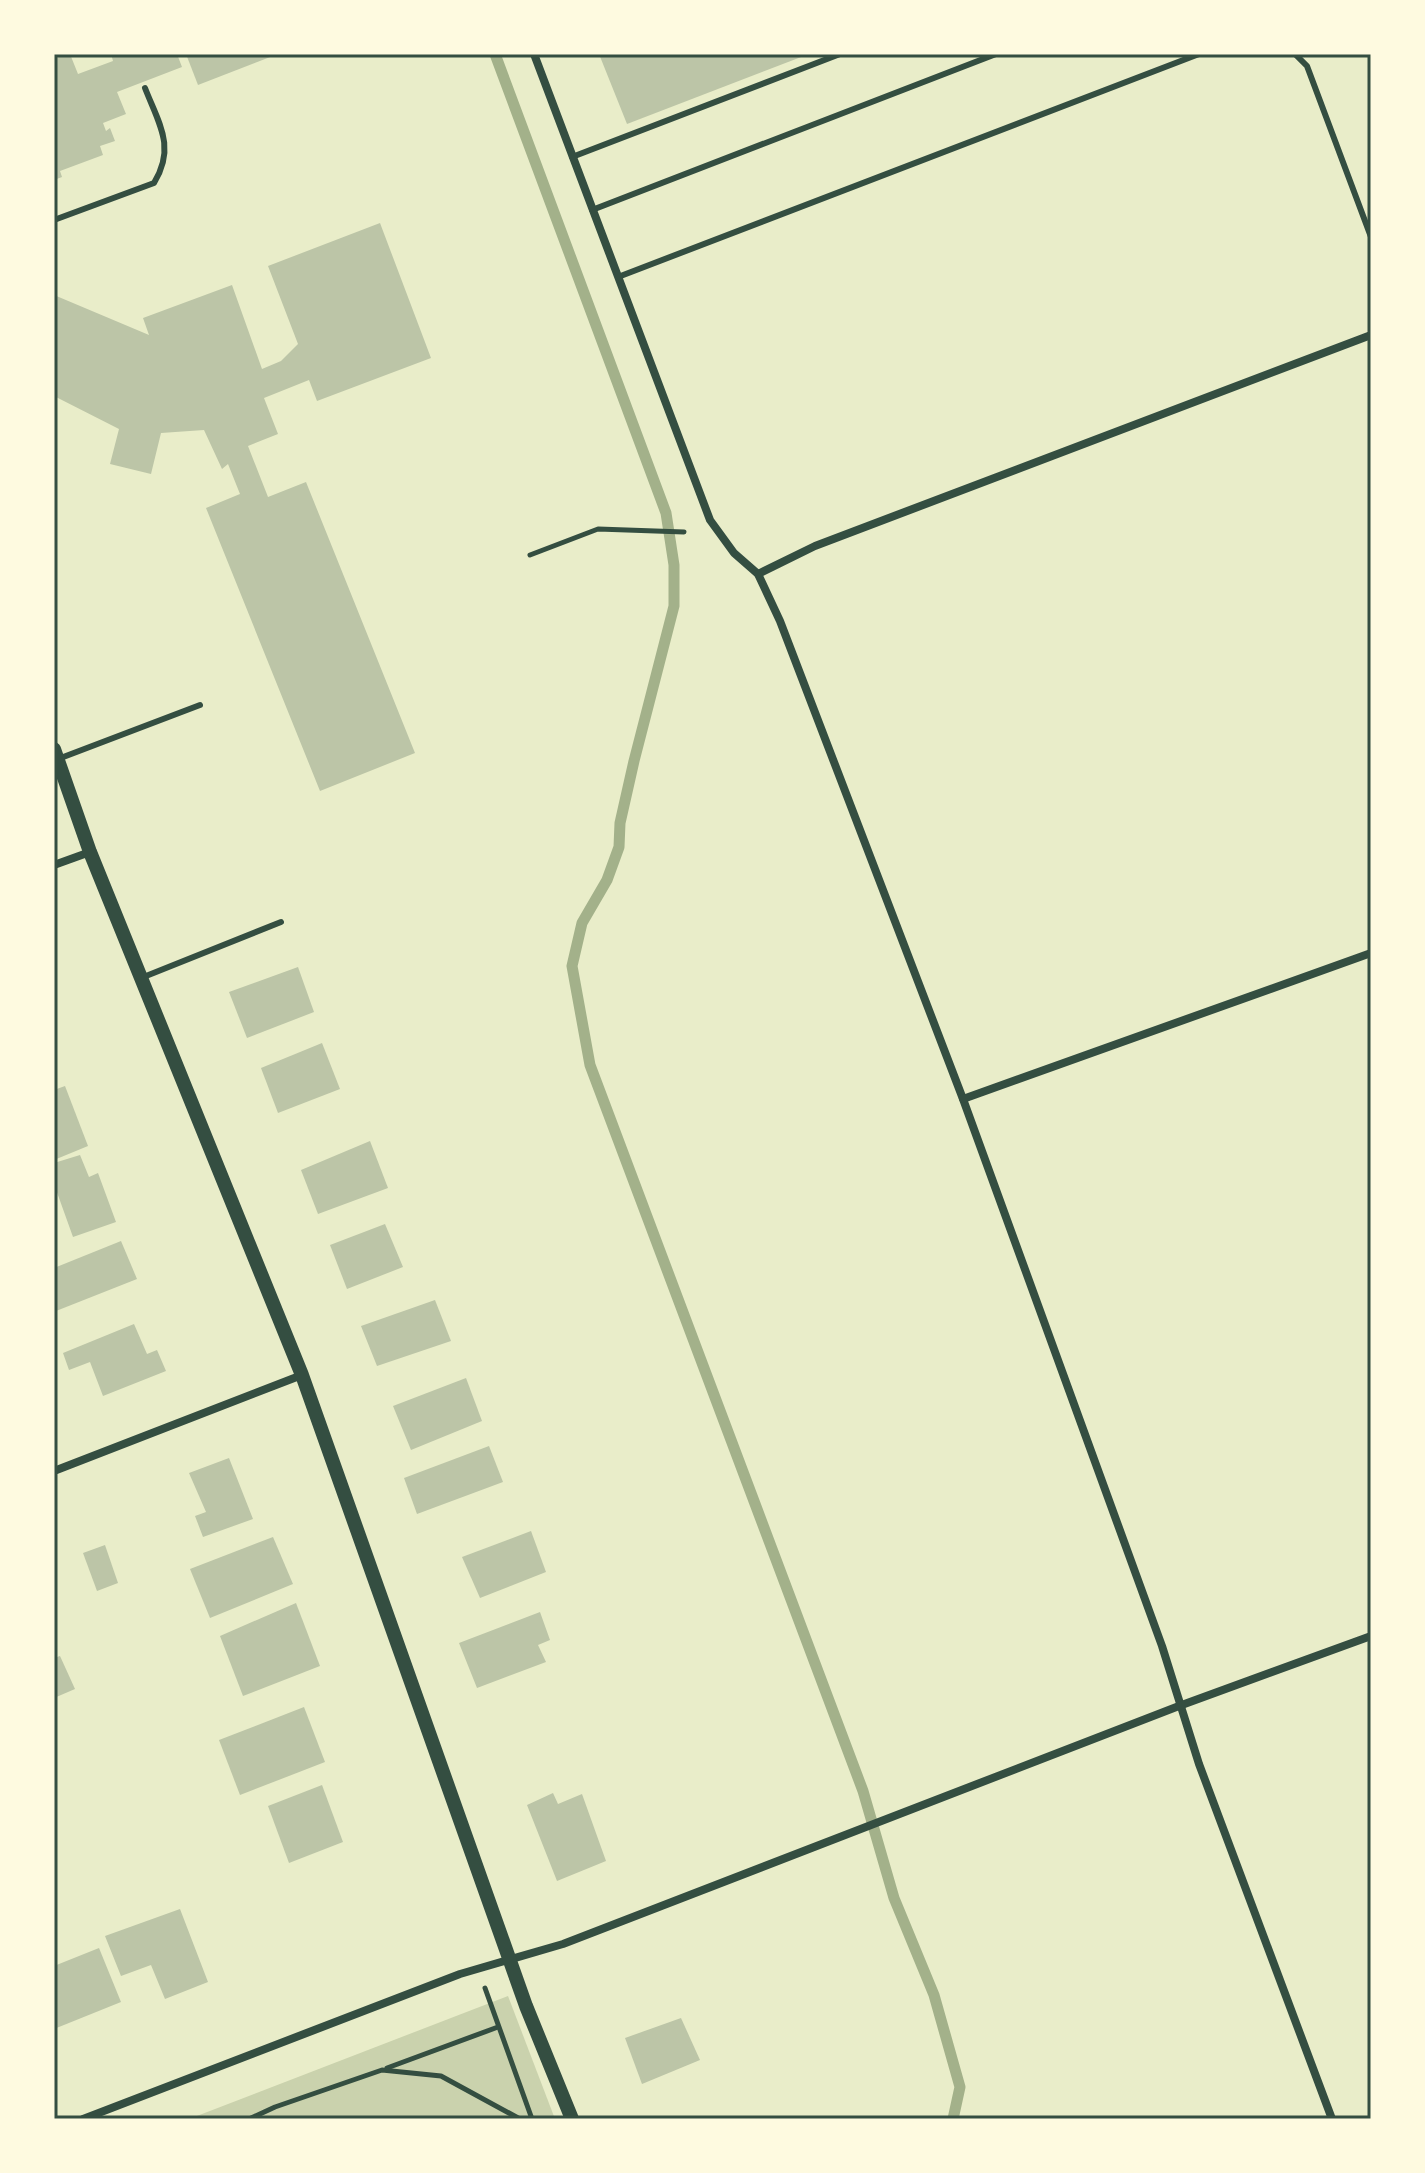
<svg xmlns="http://www.w3.org/2000/svg" width="1425" height="2173" viewBox="0 0 1425 2173" font-family="'Archivo Narrow',sans-serif">
<style>
.green{fill:#cad2ad}
.lines{fill:none;stroke-linecap:round;stroke-linejoin:round}
.stream{stroke:#a3b18a;stroke-width:11}
.building{fill:#bcc5a7}
.path{stroke:#344e41;stroke-width:5}
.service{stroke:#344e41;stroke-width:6}
.minor{stroke:#344e41;stroke-width:8}
.tertiary{stroke:#344e41;stroke-width:14}
.neatline{fill:none;stroke:#344e41;stroke-width:3}
</style>
<rect width="100%" height="100%" fill="#e9edc9"/>
<polygon class="green" points="508,1996 555,2119 189,2119"/>
<g class="lines">
<polyline class="stream" points="495,54 666,513 674,565 674,606 634,761 620,823 619,847 607,880 582,923 572,966 590,1065 863,1791 894,1898 934,1995 960,2087 953,2119"/>
</g>
<g class="building">
<polygon points="66,54 70,54 78,74 113,61 111,54 177,54 182,67 117,92 126,114 103,123 106,131 110,128 115,141 100,146 103,155 60,171 62,177 54,180 54,59"/>
<polygon points="186,54 278,54 198,85"/>
<polygon points="599,54 809,54 627,124"/>
<polygon points="380,223 431,358 317,401 309,380 264,398 278,434 248,446 268,497 306,482 415,753 320,791 206,508 240,494 228,464 222,469 204,430 161,433 151,474 110,464 119,429 54,396 54,295 149,335 143,318 232,285 262,369 281,361 298,344 268,266"/>
<polygon points="298,967 314,1012 247,1038 229,992"/>
<polygon points="322,1043 340,1089 278,1113 261,1068"/>
<polygon points="65,1086 88,1146 54,1160 54,1090"/>
<polygon points="370,1141 388,1188 318,1214 301,1170"/>
<polygon points="80,1155 89,1177 98,1173 116,1222 73,1237 54,1184 54,1163"/>
<polygon points="385,1224 403,1267 347,1289 330,1245"/>
<polygon points="121,1241 137,1279 56,1311 54,1268"/>
<polygon points="435,1300 451,1341 377,1366 361,1326"/>
<polygon points="134,1324 147,1354 157,1350 166,1371 103,1396 90,1362 69,1370 63,1353"/>
<polygon points="466,1378 482,1421 411,1450 393,1406"/>
<polygon points="489,1446 503,1482 417,1514 404,1478"/>
<polygon points="229,1458 253,1519 203,1537 195,1516 206,1512 189,1473"/>
<polygon points="531,1531 546,1572 480,1598 462,1557"/>
<polygon points="273,1537 293,1584 210,1618 190,1569"/>
<polygon points="105,1545 118,1583 97,1591 83,1553"/>
<polygon points="296,1603 320,1666 243,1696 220,1636"/>
<polygon points="540,1612 550,1640 538,1645 546,1662 477,1688 459,1643"/>
<polygon points="60,1656 75,1689 54,1698 54,1658"/>
<polygon points="304,1707 325,1762 240,1795 219,1740"/>
<polygon points="322,1785 343,1842 289,1863 268,1806"/>
<polygon points="553,1793 558,1804 582,1794 606,1861 557,1881 527,1805"/>
<polygon points="180,1909 208,1982 165,1999 151,1965 121,1976 105,1936"/>
<polygon points="99,1948 121,2002 54,2029 54,1966"/>
<polygon points="681,2018 700,2060 642,2084 625,2038"/>
</g>
<g class="lines">
<g class="path">
<polyline points="530,555 598,529 684,532"/>
<polyline points="485,1988 532,2119"/>
<polyline points="387,2068 498,2027"/>
<polyline points="249,2119 275,2107 382,2070 441,2076 520,2119"/>
</g>
<g class="service">
<polyline points="1295,54 1307,66 1371,237"/>
<polyline points="572,157 840,54"/>
<polyline points="592,210 996,54"/>
<path d="M54 220 154 183C176 147 159 124 145 88"/>
<polyline points="618,277 1199,54"/>
<polyline points="58,759 200,705"/>
<polyline points="141,978 281,922"/>
</g>
<g class="minor">
<polyline points="534,54 710,520 734,553 758,574 780,621 963,1099 1162,1646 1199,1764 1332,2119"/>
<polyline points="758,574 815,546 1371,335"/>
<polyline points="54,865 90,852"/>
<polyline points="963,1099 1371,953"/>
<polyline points="54,1471 302,1375"/>
<polyline points="83,2119 460,1974 563,1944 1179,1706 1371,1636"/>
</g>
<polyline class="tertiary" points="54,749 90,852 302,1375 526,2006 572,2119"/>
</g>
<rect width="1425" height="2173" fill="none" stroke="#fefae0" stroke-width="112"/>
<rect x="56" y="56" width="1313" height="2061" class="neatline"/>
</svg>
